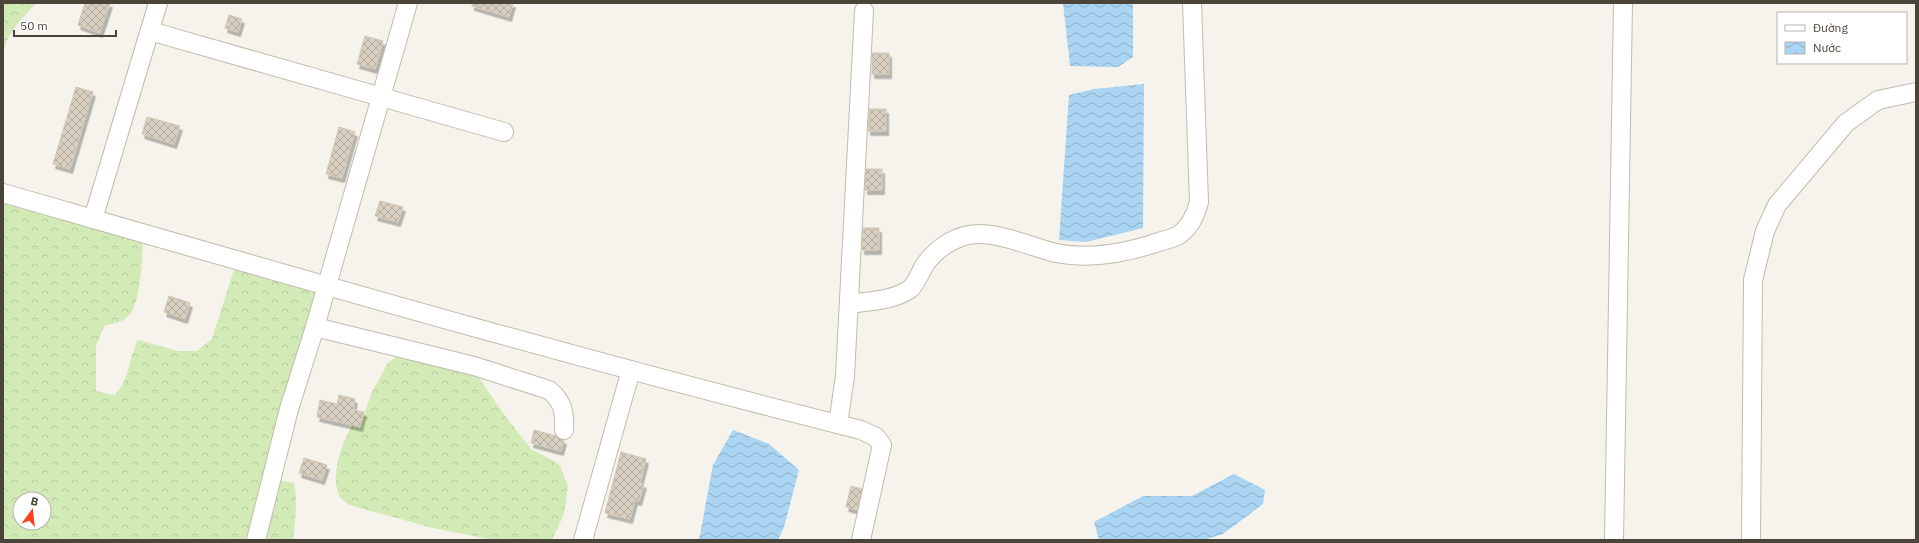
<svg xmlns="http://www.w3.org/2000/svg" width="1919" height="543" viewBox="0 0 1919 543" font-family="'IBM Plex Sans',sans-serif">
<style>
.forest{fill:url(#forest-crowns);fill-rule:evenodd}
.water{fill:url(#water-waves)}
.building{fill:url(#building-cross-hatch);stroke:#d3c7b4;filter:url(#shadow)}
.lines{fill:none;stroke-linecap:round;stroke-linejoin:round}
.minor-casing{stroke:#c2bbae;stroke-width:20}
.minor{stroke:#fff;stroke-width:18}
</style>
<defs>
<pattern id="forest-crowns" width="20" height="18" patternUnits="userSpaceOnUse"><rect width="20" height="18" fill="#d2eab5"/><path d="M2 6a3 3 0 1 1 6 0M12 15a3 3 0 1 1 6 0" fill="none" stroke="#b6ca9c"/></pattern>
<pattern id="water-waves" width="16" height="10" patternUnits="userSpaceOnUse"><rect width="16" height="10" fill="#a9d4f2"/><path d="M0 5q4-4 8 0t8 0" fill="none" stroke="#8caec5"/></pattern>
<pattern id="building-cross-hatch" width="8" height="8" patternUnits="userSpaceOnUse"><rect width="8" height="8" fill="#d8cfc1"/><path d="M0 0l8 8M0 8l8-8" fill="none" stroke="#b1aa9e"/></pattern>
<filter id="shadow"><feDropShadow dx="2.5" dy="4.5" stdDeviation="0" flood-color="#0004"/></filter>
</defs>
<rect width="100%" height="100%" fill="#f6f3ec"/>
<g class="forest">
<path d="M3 3H36C22 19 5 34 3 57Z"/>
<path d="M3 196 143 237C142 256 142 309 125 319 119 323 110 324 104 326L96 346V391L114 395C130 382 128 358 138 340L178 351H197L212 339 236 263 322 288 253 540H3ZM20 499H44V523H20Z"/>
<path d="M403 352 473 369 503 413 531 449 552 460 560 466 568 486 564 514 552 540H494L437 529 349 505C347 503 342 500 340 497 329 476 342 444 352 425L360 427 372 392 388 363Z"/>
<path d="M279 480 294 483C298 501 295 521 293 540H258Z"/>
</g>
<g class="water">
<polygon points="1063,3 1133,3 1133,57 1118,67 1070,66"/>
<polygon points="1144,84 1143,228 1086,242 1059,240 1069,95 1094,89"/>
<polygon points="733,430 769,444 799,470 784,527 778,540 699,540 713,465"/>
<polygon points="1234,474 1265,490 1263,504 1223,534 1203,540 1099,540 1094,522 1143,496 1192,496"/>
</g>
<g class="building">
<polygon points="85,3 110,3 100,33 78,25"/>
<polygon points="472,3 513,3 509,17 472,6"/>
<polygon points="229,15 242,19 238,32 225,28"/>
<polygon points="365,36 383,41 375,69 357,64"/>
<rect x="872" y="53" width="17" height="21"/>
<polygon points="76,87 93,92 70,169 53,164"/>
<polygon points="869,109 886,109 886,131 868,131"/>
<polygon points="147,117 180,126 174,144 142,134"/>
<polygon points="339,127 355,132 342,178 326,174"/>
<polygon points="866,169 882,169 882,190 865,190"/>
<polygon points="380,201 403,207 398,222 375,216"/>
<polygon points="863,228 879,228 879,250 862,250"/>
<polygon points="169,296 190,303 185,319 164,312"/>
<polygon points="339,395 355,399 353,410 364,412 360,427 317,417 320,400 337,404"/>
<polygon points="534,430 556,436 564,440 561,451 531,443"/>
<polygon points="621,452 646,459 640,483 644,484 639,501 635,500 630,519 605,513"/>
<polygon points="304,458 327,465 322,480 299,473"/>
<polygon points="851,486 862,489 857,510 846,507"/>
</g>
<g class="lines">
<g class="minor-casing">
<g id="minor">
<polyline points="150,31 504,132"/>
<path d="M3 193C288 275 573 358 861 430L876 437 882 445 861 540"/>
<polyline points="93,219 158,3"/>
<path d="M849 304C868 301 893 301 910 289 916 284 920 273 924 266 936 248 957 234 979 234 1003 234 1032 247 1056 253 1091 260 1126 253 1159 242 1165 240 1174 238 1179 235 1190 227 1196 214 1199 202L1192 3"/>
<path d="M315 327 474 366 549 390C563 401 565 413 564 430"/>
<polyline points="838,424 845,376 864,11"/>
<polyline points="256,540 289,409 315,327 408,3"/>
<polyline points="583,540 631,370"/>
<polyline points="1614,540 1623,3"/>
<polyline points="1751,540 1753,280 1765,231 1777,205 1846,123 1878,100 1916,92"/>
</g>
</g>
<use href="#minor" class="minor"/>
</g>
<rect width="1919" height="543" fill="none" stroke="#4b4439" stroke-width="8"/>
<rect x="1777" y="12" width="130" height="52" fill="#ffffff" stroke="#b7b4b0"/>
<rect x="1785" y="25" width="20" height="6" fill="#ffffff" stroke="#b7b4b0"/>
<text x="1813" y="32" font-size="12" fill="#4b4439">Đường</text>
<rect x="1785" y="42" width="20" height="12" fill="url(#water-waves)" stroke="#b7b4b0"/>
<text x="1813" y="52" font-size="12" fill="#4b4439">Nước</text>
<g transform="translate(32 511) rotate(15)"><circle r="19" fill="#ffffff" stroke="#b7b4b0"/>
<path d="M0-3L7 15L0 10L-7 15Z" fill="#fc3f1d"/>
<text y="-6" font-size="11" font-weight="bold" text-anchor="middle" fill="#4b4439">B</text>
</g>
<path d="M14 30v6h102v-6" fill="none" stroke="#4b4439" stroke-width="2"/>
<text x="20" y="30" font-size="12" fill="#4b4439" stroke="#ffffff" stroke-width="3" paint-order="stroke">50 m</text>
</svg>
